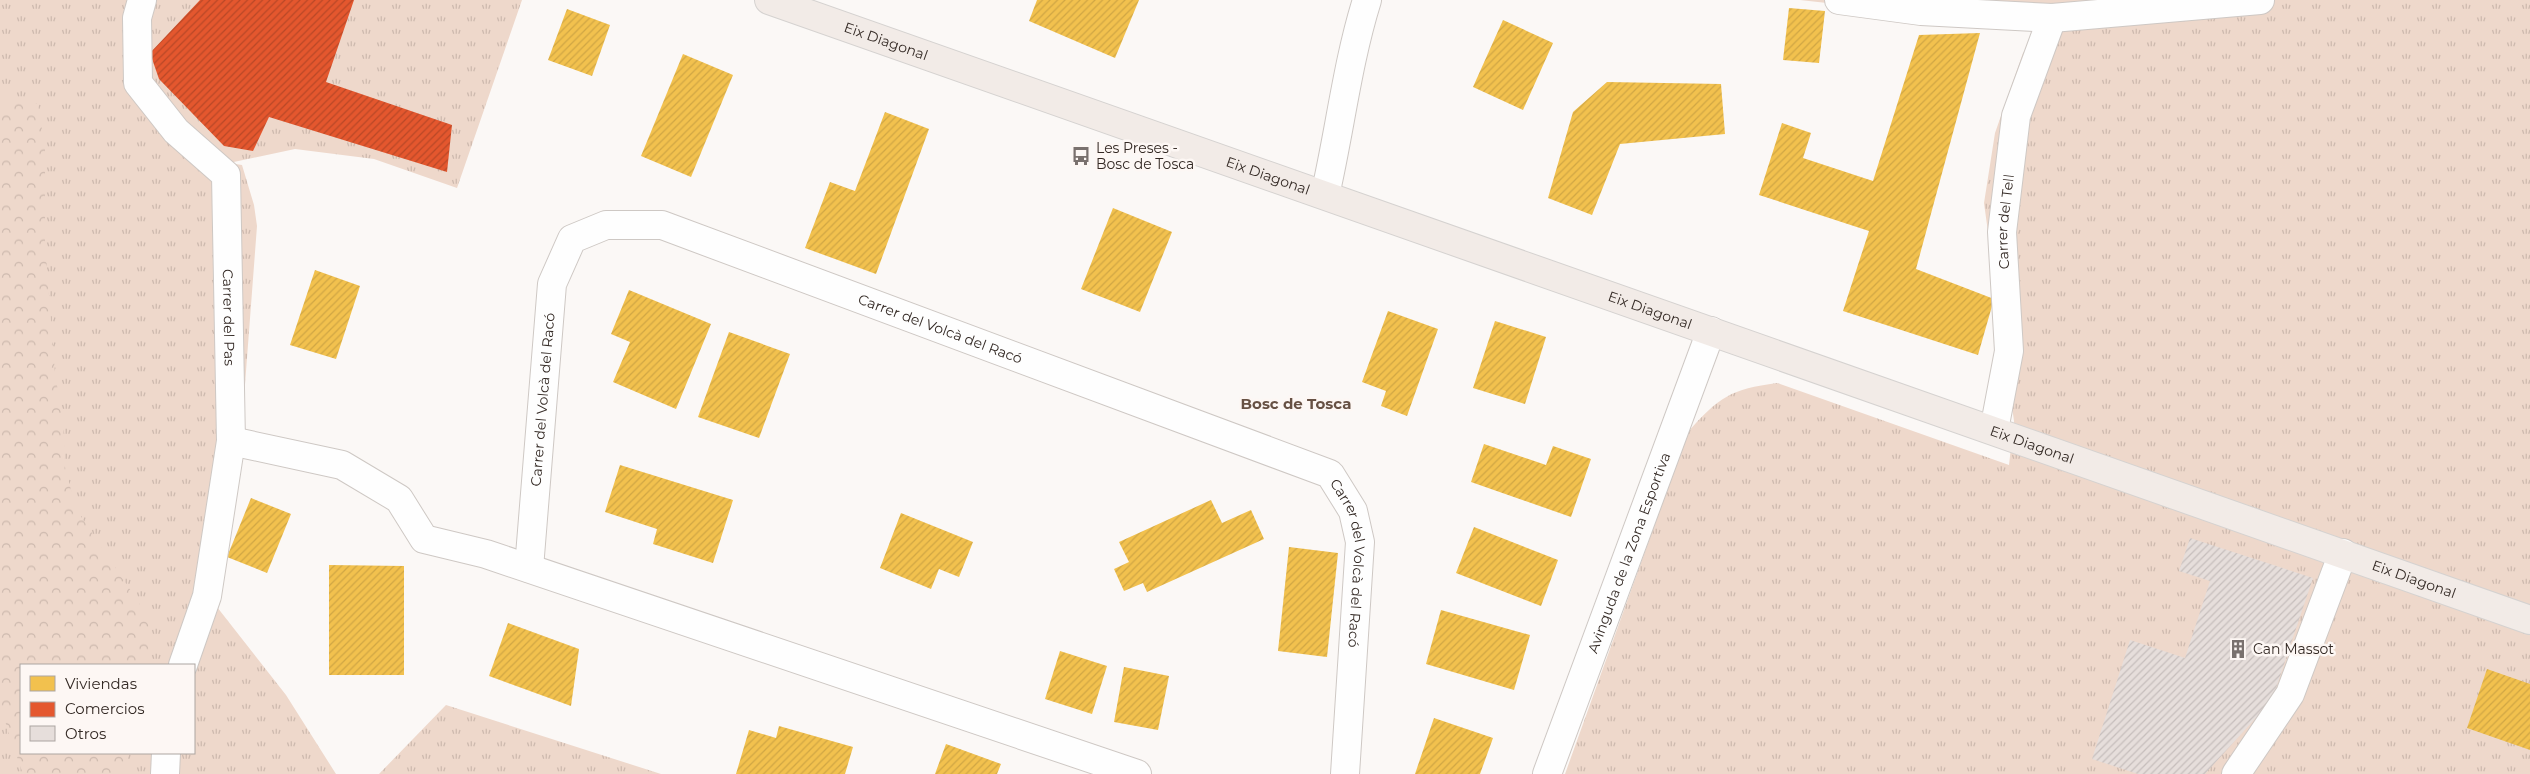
<svg xmlns="http://www.w3.org/2000/svg" width="2530" height="774" viewBox="0 0 2530 774" font-family="Montserrat,sans-serif">
<style>
.grass{fill:url(#grass-tufts);fill-rule:evenodd}
.forest{fill:url(#forest-crowns)}
.homes{fill:url(#homes-hatch)}
.shops{fill:url(#shops-hatch)}
.building{fill:url(#building-hatch)}
.lines{fill:none;stroke-linecap:round;stroke-linejoin:round}
.minor-casing{stroke:#cec8c4;stroke-width:30}
.primary-casing{stroke:#d5d2d0;stroke-width:30}
.minor{stroke:#fefefe;stroke-width:28}
.primary{stroke:#f2ebe7;stroke-width:28}
.labels{text-anchor:middle;dominant-baseline:central;stroke-width:5;stroke-linejoin:round;paint-order:stroke}
.street-label{font-size:14px;fill:#332924;stroke:#fdf7f4}
.poi-label{font-size:14px;fill:#332924;stroke:#fdf7f4;text-anchor:start}
.neighbourhood-label{font-size:15px;font-weight:bold;fill:#675144;stroke:#fdf7f4}
</style>
<defs>
<pattern id="grass-tufts" width="24" height="20" patternUnits="userSpaceOnUse" patternTransform="scale(1.25)"><rect width="24" height="20" fill="#eed8cb"/><path d="M3 7l-1-3M5 7V3M7 7l1-3M15 17l-1-3M17 17v-4M19 17l1-3" fill="none" stroke="#cdb9ae"/></pattern>
<pattern id="forest-crowns" width="20" height="18" patternUnits="userSpaceOnUse" patternTransform="scale(1.25)"><rect width="20" height="18" fill="#eed8cb"/><path d="M2 6a3 3 0 1 1 6 0M12 15a3 3 0 1 1 6 0" fill="none" stroke="#cdb9ae"/></pattern>
<pattern id="homes-hatch" width="6" height="6" patternUnits="userSpaceOnUse" patternTransform="scale(1.25)"><rect width="6" height="6" fill="#f2c14e"/><path d="M-1 1l2-2M0 6l6-6M5 7l2-2" fill="none" stroke="#d0a644"/></pattern>
<pattern id="shops-hatch" width="6" height="6" patternUnits="userSpaceOnUse" patternTransform="scale(1.25)"><rect width="6" height="6" fill="#e4572e"/><path d="M-1 1l2-2M0 6l6-6M5 7l2-2" fill="none" stroke="#b94827"/></pattern>
<pattern id="building-hatch" width="6" height="6" patternUnits="userSpaceOnUse" patternTransform="scale(1.25)"><rect width="6" height="6" fill="#e6dedb"/><path d="M-1 1l2-2M0 6l6-6M5 7l2-2" fill="none" stroke="#c6bebc"/></pattern>
</defs>
<rect width="100%" height="100%" fill="#fbf8f6"/>
<g class="grass">
<path d="M0 0H522L457 188 374 159 295 149 229 163 242 165 254 205 257 226 241 437 217 607 286 695 336 774H0ZM21 665H194V753H21Z"/>
<path d="M1800 0H2530V774H1565L1688 432C1719 397 1731 389 1777 383L2009 465 2014 421 1984 203 1995 133 2023 53 2049 23 1961 18Z"/>
<polygon points="446,705 661,774 379,774"/>
</g>
<polygon class="forest" points="17,99 38,104 45,149 45,242 55,374 63,420 65,467 76,509 141,606 151,626 148,665 21,665 21,753 128,753 124,774 23,774 7,728 0,701 0,104"/>
<g class="homes">
<polygon points="1037,0 1139,0 1115,58 1029,21"/>
<polygon points="1789,8 1825,11 1819,63 1783,60"/>
<polygon points="567,9 610,25 592,76 548,60"/>
<polygon points="1503,20 1553,43 1523,110 1473,87"/>
<polygon points="1980,33 1916,269 1994,299 1978,355 1843,311 1869,231 1759,195 1782,123 1811,133 1803,158 1873,181 1919,35"/>
<polygon points="683,54 733,75 691,177 641,156"/>
<polygon points="1607,82 1721,84 1725,134 1620,144 1592,215 1548,198 1573,112"/>
<polygon points="885,112 929,129 876,274 805,248 830,182 855,191"/>
<polygon points="1113,208 1172,232 1140,312 1081,289"/>
<polygon points="315,270 360,286 336,359 290,345"/>
<polygon points="629,290 711,324 676,409 613,382 630,342 611,334"/>
<polygon points="1388,311 1438,329 1407,416 1381,406 1386,391 1362,382"/>
<polygon points="1495,321 1546,337 1525,404 1473,388"/>
<polygon points="729,332 790,354 759,438 698,417"/>
<polygon points="1484,444 1546,465 1553,446 1591,459 1571,517 1471,482"/>
<polygon points="620,465 733,500 713,563 653,544 657,529 605,512"/>
<polygon points="251,498 291,514 267,573 227,557"/>
<polygon points="1211,500 1222,523 1251,510 1264,539 1147,592 1143,583 1124,591 1114,569 1129,562 1119,542"/>
<polygon points="901,513 973,542 959,577 939,569 931,589 880,568"/>
<polygon points="1474,527 1558,560 1541,606 1456,573"/>
<polygon points="1289,547 1338,553 1327,657 1278,651"/>
<polygon points="329,565 404,566 404,675 329,675"/>
<polygon points="1441,610 1530,635 1514,690 1426,664"/>
<polygon points="508,623 579,649 571,706 489,676"/>
<polygon points="1060,651 1107,666 1092,714 1045,699"/>
<polygon points="1124,667 1169,676 1158,730 1114,722"/>
<polygon points="2487,669 2530,684 2530,750 2467,728"/>
<polygon points="1434,718 1493,738 1480,774 1415,774"/>
<polygon points="779,726 853,747 845,774 736,774 749,730 776,738"/>
<polygon points="946,744 1001,764 997,774 935,774"/>
</g>
<polygon class="shops" points="200,0 354,0 326,82 452,125 447,172 269,117 253,151 224,146 159,79 150,53"/>
<polygon class="building" points="2190,538 2313,578 2272,700 2205,774 2138,774 2092,759 2130,640 2185,658 2210,581 2179,571"/>
<g class="lines">
<g class="minor-casing">
<g id="minor">
<path id="s1" d="M142 0 137 18 138 83 176 131 226 175 231 441 207 596 183 665"/>
<polyline points="1839,0 1921,11 2052,18 2260,0"/>
<path d="M1325 195C1340 130 1347 64 1367 0"/>
<path id="s2" d="M1994 430 2009 351 2002 232 2016 116 2052 18"/>
<polyline points="231,441 342,465 399,499 424,539 486,554 1137,774"/>
<path id="s3" d="M529 568 552 284 572 239 606 225H662L1330 474 1353 511 1360 542 1345 774"/>
<polyline points="165,774 166,753"/>
<path id="s4" d="M1547 774 1711 331"/>
<polyline points="2236,774 2290,694 2343,553"/>
</g>
</g>
<g class="primary-casing">
<g id="primary">
<path id="s5" d="M769 0 2530 620"/>
</g>
</g>
<use href="#minor" class="minor"/>
<use href="#primary" class="primary"/>
</g>
<defs>
<g id="bus-bare" transform="scale(1.5)"><path d="M-5-6H5V4H4V6H2V4H-2V6H-4V4H-5ZM-3.5-4V0h7V-4ZM-3.5 1.2v1.5H-2V1.2ZM2 1.2v1.5H3.5V1.2Z" fill="#79716e" stroke="#fdf7f4" stroke-width="2.5" paint-order="stroke"/></g>
<g id="building-bare" transform="scale(1.5)"><path d="M-4-6H4V6H1V3H-1V6H-4ZM-2.5-4.3h1.7v1.8h-1.7ZM.8-4.3h1.7v1.8H.8ZM-2.5-1h1.7V.8h-1.7ZM.8-1h1.7V.8H.8Z" fill="#79716e" stroke="#fdf7f4" stroke-width="2.5" paint-order="stroke"/></g>
</defs>
<g fill-rule="evenodd">
<use href="#bus-bare" x="1081" y="156"/>
<use href="#building-bare" x="2238" y="649"/>
</g>
<g class="labels">
<g class="street-label">
<text stroke="none"><textPath href="#s5" startOffset="124">Eix Diagonal</textPath></text>
<text stroke="none"><textPath href="#s5" startOffset="529">Eix Diagonal</textPath></text>
<text stroke="none"><textPath href="#s2" startOffset="210">Carrer del Tell</textPath></text>
<text stroke="none"><textPath href="#s5" startOffset="934">Eix Diagonal</textPath></text>
<text stroke="none"><textPath href="#s1" startOffset="354">Carrer del Pas</textPath></text>
<text stroke="none"><textPath href="#s3" startOffset="724">Carrer del Volcà del Racó</textPath></text>
<text stroke="none"><textPath href="#s3" startOffset="169">Carrer del Volcà del Racó</textPath></text>
<text stroke="none"><textPath href="#s5" startOffset="1339">Eix Diagonal</textPath></text>
<text stroke="none"><textPath href="#s4" startOffset="236">Avinguda de la Zona Esportiva</textPath></text>
<text stroke="none"><textPath href="#s3" startOffset="1234">Carrer del Volcà del Racó</textPath></text>
<text stroke="none"><textPath href="#s5" startOffset="1744">Eix Diagonal</textPath></text>
</g>
<g class="poi-label">
<text x="1096" y="148">Les Preses -<tspan x="1096" dy="16">Bosc de Tosca</tspan></text>
<text x="2253" y="649">Can Massot</text>
</g>
<g class="neighbourhood-label">
<text x="1296" y="403">Bosc de Tosca</text>
</g>
</g>
<rect x="20" y="664" width="175" height="90" fill="#fdf7f4" stroke="#aca5a1"/>
<rect x="30" y="676" width="25" height="15" fill="#f2c14e" stroke="#aca5a1"/>
<text x="65" y="689" font-size="15" fill="#332924">Viviendas</text>
<rect x="30" y="702" width="25" height="15" fill="#e4572e" stroke="#aca5a1"/>
<text x="65" y="714" font-size="15" fill="#332924">Comercios</text>
<rect x="30" y="726" width="25" height="15" fill="#e6dedb" stroke="#aca5a1"/>
<text x="65" y="739" font-size="15" fill="#332924">Otros</text>
</svg>
